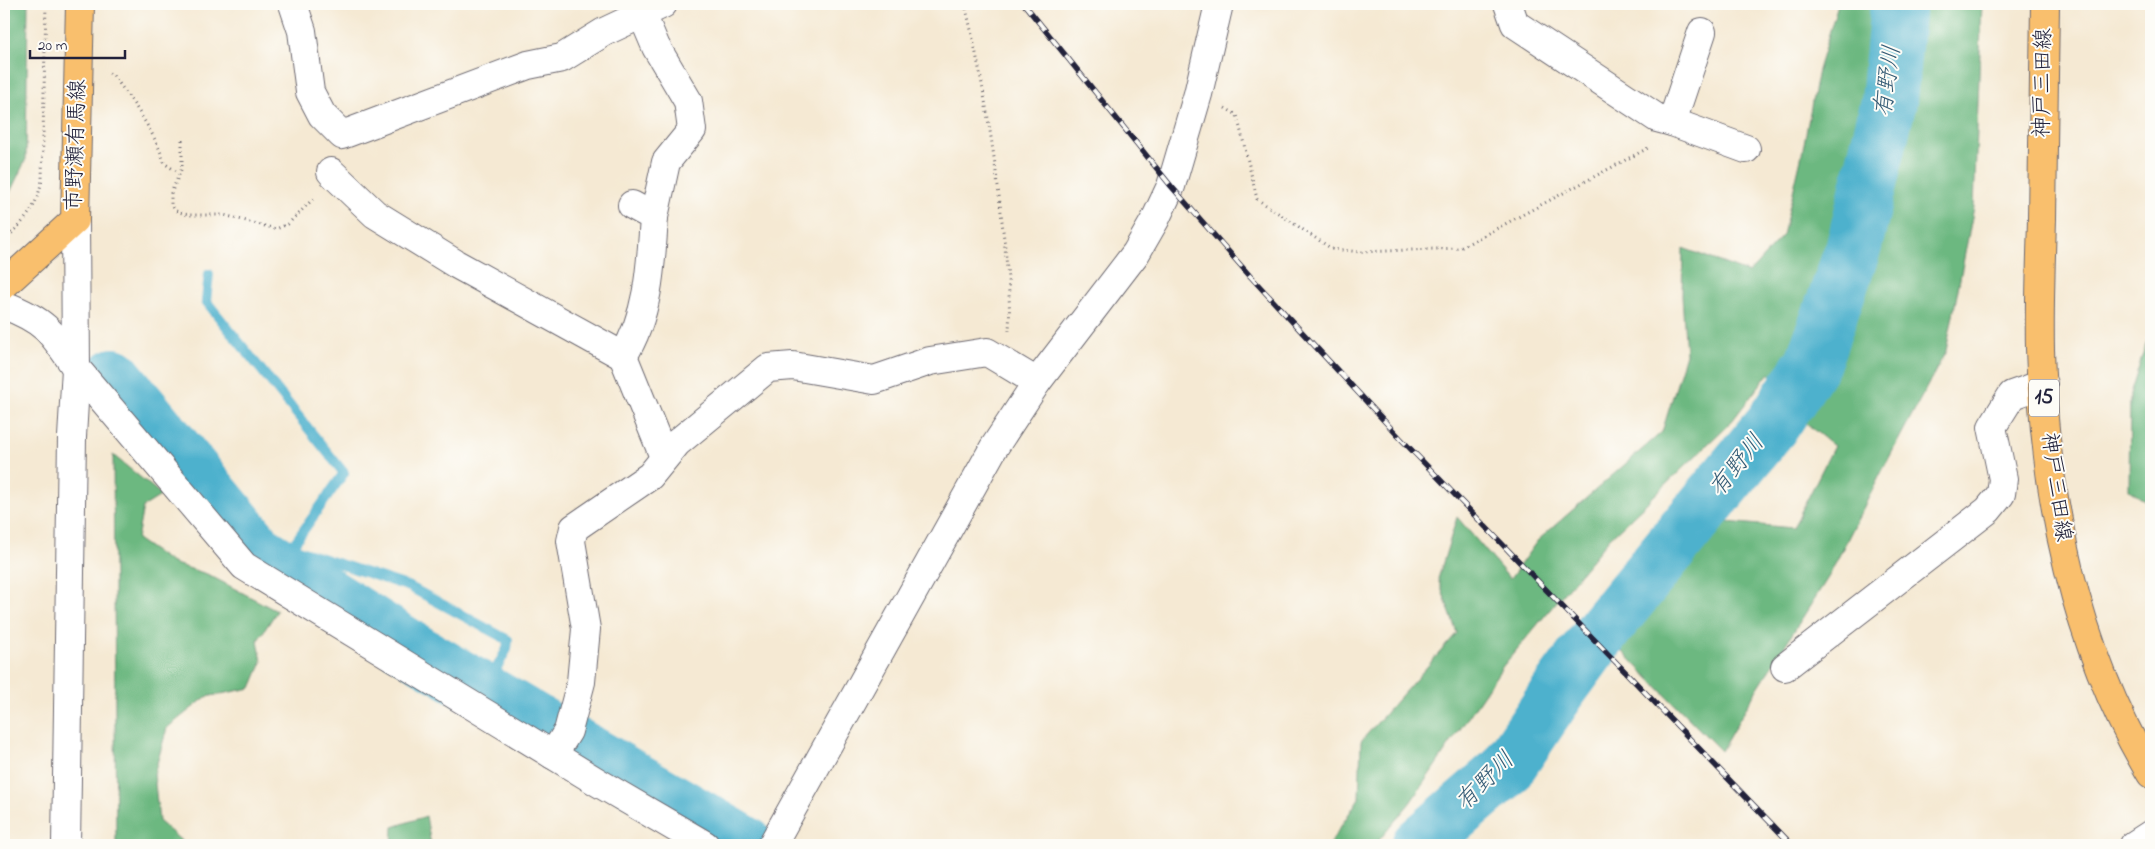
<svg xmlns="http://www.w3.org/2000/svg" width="2155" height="849" viewBox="0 0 2155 849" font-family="'Indie Flower','Klee One',sans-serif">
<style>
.forest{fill:#6cb880;stroke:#476d5e}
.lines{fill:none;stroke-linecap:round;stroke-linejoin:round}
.stream{stroke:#4eb1cd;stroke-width:10}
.river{stroke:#4eb1cd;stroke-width:56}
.minor-casing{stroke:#6c6870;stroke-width:30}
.major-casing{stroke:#6c6870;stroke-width:30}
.path{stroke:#6c6870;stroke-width:3;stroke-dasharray:1 4;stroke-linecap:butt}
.minor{stroke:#fff;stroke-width:28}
.major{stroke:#f9bf6d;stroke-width:28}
.rail-casing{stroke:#22223b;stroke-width:5.5}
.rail{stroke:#fdfcf7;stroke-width:4;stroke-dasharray:11;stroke-linecap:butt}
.labels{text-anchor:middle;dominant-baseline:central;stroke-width:4;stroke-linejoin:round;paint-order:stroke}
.shield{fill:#fdfcf7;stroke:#646373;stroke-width:1}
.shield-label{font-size:21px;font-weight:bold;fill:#22223b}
.street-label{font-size:22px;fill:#22223b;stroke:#fdfcf7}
.water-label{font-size:24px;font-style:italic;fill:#345b75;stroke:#fdfcf7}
</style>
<rect width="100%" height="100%" fill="#fdfcf7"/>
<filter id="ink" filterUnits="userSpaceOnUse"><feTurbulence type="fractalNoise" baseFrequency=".02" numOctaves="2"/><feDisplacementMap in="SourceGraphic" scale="10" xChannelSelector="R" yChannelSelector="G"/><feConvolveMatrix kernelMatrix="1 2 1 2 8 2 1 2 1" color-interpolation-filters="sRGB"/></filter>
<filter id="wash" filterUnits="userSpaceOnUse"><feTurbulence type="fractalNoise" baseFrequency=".0096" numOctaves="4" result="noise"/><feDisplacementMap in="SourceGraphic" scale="20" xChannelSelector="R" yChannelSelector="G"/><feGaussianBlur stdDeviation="1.12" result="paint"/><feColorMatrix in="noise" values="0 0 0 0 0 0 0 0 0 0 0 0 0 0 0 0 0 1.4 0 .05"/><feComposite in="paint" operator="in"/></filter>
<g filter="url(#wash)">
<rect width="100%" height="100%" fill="#f5e9d3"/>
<g class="forest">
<polygon points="4,4 28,4 26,159 4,205"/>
<polygon points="1838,4 1982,4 1981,26 1974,207 1946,351 1882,471 1829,576 1754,694 1721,751 1615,644 1644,601 1727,522 1793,528 1834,446 1804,422 1769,373 1732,421 1609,539 1503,666 1410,803 1375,845 1329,845 1359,798 1361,741 1457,633 1438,579 1457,517 1510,579 1537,541 1662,432 1686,354 1682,296 1683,248 1749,273 1783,235 1802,154 1818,70"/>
<polygon points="2151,328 2151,505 2129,490 2130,394"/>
<polygon points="113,455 162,495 143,507 137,539 172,563 207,574 277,611 258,640 262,662 251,688 206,697 167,728 154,774 159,821 186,845 116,845"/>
<polygon points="426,816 431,845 392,845 393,827"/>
</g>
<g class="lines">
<polyline class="stream" points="209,274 206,301 344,473 291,548 410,587 508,640 507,649 484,691"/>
<g class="river">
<polyline points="114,376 259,552 418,653 747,845"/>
<polyline points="1419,845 1505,771 1562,686 1606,626 1774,422 1813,362 1854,246 1889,101 1898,4"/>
</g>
</g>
</g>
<g filter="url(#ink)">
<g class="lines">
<g class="minor-casing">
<g id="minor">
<polyline points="293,4 302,31 310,92 322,115 342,135 528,65 562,58 604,32 663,4"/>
<polyline points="1508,4 1515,24 1657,118 1672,122 1746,149"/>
<polyline points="642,14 656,47 688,101 692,130 666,162 654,217"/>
<polyline points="1672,122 1702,32"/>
<polyline points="331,172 375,214 456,264 623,356"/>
<path d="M632 205 654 217C651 265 649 315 623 356L664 457"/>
<path d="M4 305C46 321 52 332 76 368L244 566 599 783 705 845"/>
<polyline points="1785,667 1988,510 2001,494 2003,479 1992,427 2012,395 2043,384"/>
<polyline points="553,755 568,731 581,682 586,629 571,541 574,528 650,476 677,443 768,368 793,366 874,380 930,361 987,352 1037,382"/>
<polyline points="66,845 72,437 76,368 75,220"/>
<polyline points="772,845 993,449 1037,382 1136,253 1155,220 1171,186 1198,94 1219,4"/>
<polyline points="2134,845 2151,834"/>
</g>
</g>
<g class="major-casing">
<g id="major">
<path d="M2045 4C2044 75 2043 146 2042 218 2041 261 2039 305 2040 349 2044 495 2075 648 2151 774"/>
<polyline points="4,285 75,220 80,4"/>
</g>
</g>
<g class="path">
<path d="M965 4C982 75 994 148 1002 221 1006 258 1011 294 1009 331"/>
<path d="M109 73 113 75C130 98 157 135 164 163L179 173"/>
<polyline points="1225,108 1237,115 1257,199 1332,249 1361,252 1460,248 1650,147"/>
<polyline points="182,140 182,168 171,193 171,204 176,211 188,215 224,215 276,229 288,224 315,197"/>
<path d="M8 237C28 217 36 208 42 180L46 4"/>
</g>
<use href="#minor" class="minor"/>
<use href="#major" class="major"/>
<g class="rail-casing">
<polyline id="rail" points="1024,4 1171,186 1250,276 1402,440 1792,845"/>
</g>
<use href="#rail" class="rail"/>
</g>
</g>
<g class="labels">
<rect class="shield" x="2029" y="379.5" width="30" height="37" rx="4"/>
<g class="shield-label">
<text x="2044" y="398">15</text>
</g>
<g class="street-label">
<text transform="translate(2044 83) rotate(-89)">神戸三田線</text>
<text transform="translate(77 145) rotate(-88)">市野瀬有馬線</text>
<text transform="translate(2055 487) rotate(82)">神戸三田線</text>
</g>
<g class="water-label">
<text transform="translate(1889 81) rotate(-82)">有野川</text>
<text transform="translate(1738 466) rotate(-51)">有野川</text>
<text transform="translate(1486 782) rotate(-45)">有野川</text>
</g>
</g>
<rect width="2155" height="849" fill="none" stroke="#fdfcf7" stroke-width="20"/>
<path d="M30 50v8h95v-8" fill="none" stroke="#22223b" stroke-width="2.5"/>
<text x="38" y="50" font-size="15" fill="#22223b" stroke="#fdfcf7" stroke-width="4" paint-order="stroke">20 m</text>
</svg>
